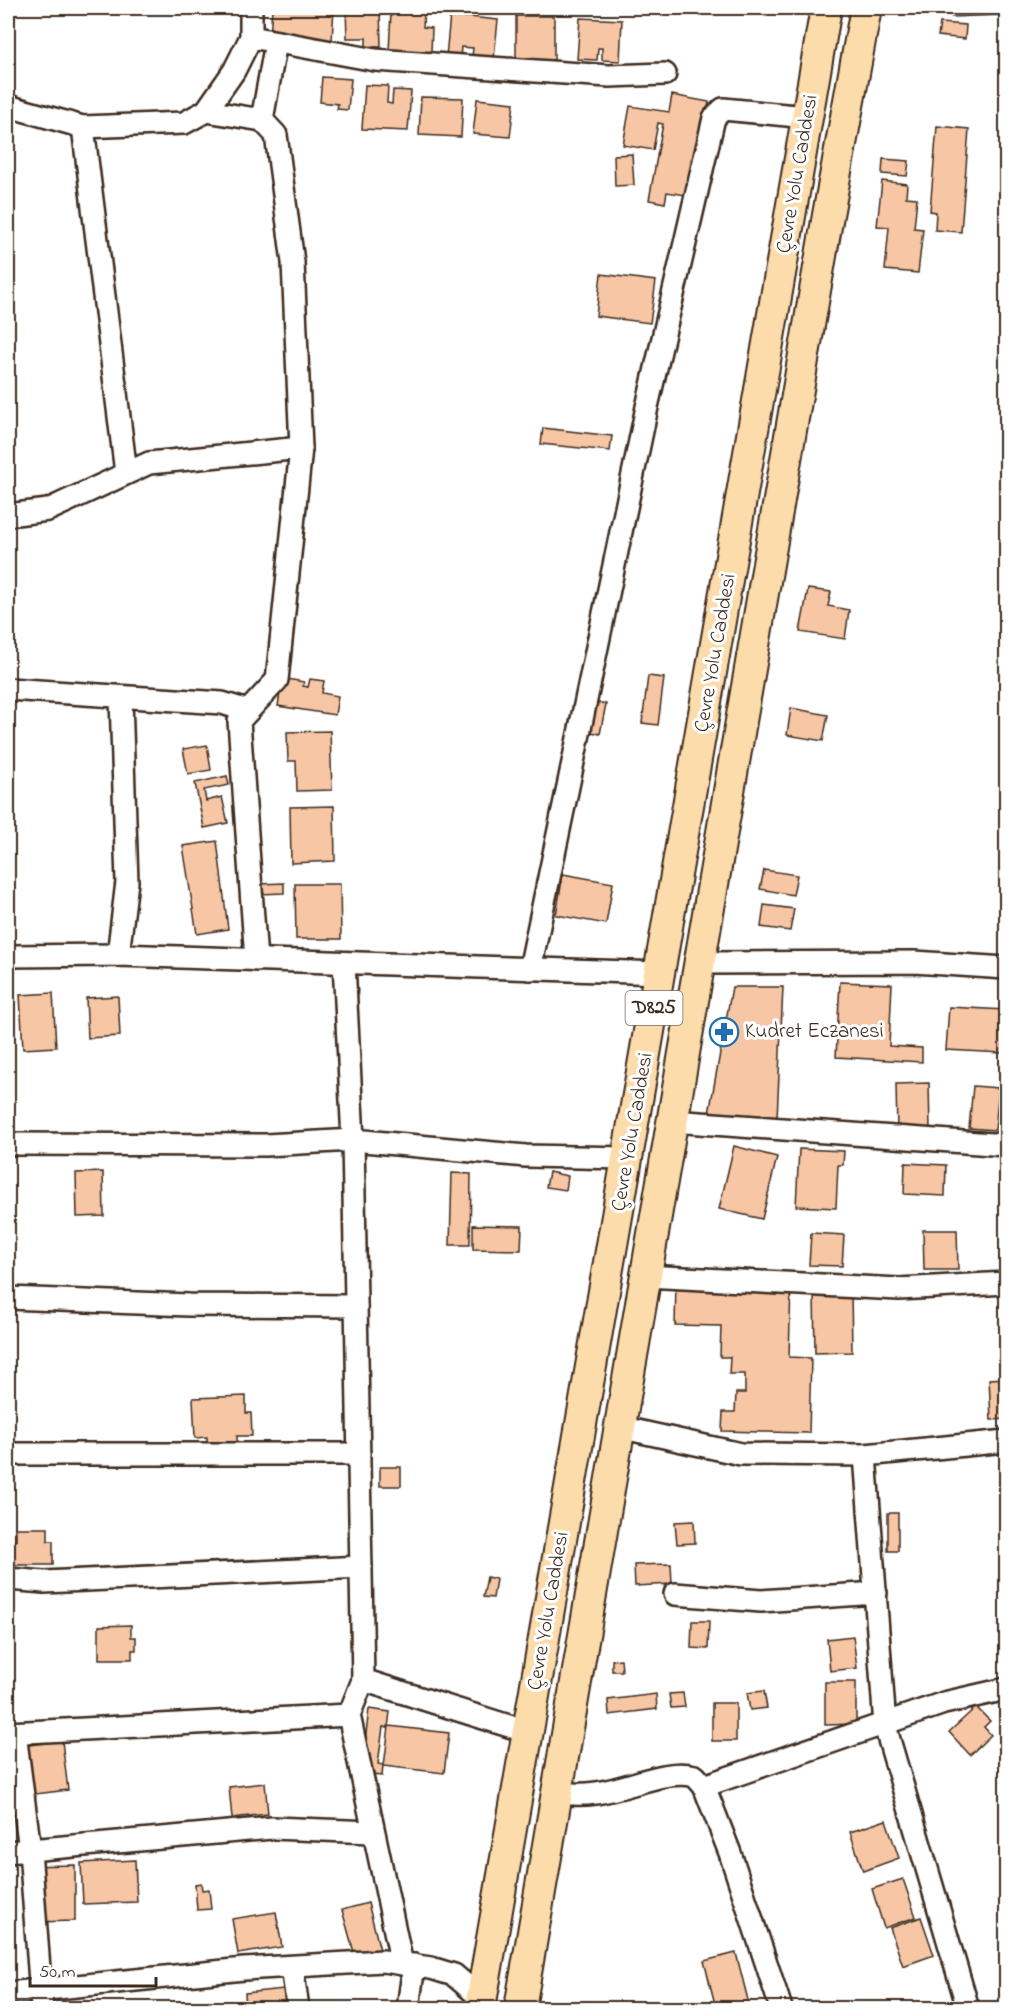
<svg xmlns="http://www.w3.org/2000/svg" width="1014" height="2016" viewBox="0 0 1014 2016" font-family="'Indie Flower',sans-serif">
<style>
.building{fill:#f6c6a5;stroke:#3b2a1e;stroke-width:1.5}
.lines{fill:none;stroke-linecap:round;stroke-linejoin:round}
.minor-casing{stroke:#3b2a1e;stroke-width:26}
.highway-casing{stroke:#3b2a1e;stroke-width:34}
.minor{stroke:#fff;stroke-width:21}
.highway{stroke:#fddcac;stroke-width:30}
.labels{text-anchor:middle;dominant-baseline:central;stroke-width:6;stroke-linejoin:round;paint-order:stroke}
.shield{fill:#fff;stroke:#766a62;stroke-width:1.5}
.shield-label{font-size:20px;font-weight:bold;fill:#3b2a1e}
.street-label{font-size:21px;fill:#3b2a1e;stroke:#fff}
.poi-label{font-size:21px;fill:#3b2a1e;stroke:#fff;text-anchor:start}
</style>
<rect width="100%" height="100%" fill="#fff"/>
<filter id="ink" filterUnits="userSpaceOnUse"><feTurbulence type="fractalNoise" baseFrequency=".0167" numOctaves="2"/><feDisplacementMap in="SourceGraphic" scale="12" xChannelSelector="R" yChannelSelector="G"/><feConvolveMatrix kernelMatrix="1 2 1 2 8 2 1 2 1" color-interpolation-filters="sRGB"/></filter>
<g filter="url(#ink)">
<g class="building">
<polygon points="272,8 334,8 332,40 270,37"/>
<polygon points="380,8 381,47 366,47 366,38 347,38 346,9"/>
<polygon points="423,8 441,8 441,12 423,11"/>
<polygon points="442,8 468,8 468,12 442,14"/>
<polygon points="952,8 999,8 999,15 952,17"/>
<polygon points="391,12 424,13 423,27 432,28 431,52 389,51"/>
<polygon points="450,15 498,20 494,59 472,57 473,48 461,47 460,58 446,57"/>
<rect x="516" y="16" width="38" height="44"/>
<polygon points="580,18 622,20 620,61 602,60 602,48 598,48 597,60 577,59"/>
<polygon points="940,23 966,25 965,39 938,36"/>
<polygon points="322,77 351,79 348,110 337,109 338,104 320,102"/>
<polygon points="365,85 388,86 387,103 392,104 393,90 411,91 408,131 362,129"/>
<polygon points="672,95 709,102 692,196 667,192 665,203 649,200 663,124 658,123 653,150 623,145 630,106 669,112"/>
<polygon points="421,97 463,98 461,137 419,135"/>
<polygon points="477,99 514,103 510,137 473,134"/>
<polygon points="937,126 969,129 961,232 935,230 936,212 930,211"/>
<polygon points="632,154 634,185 615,186 614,155"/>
<polygon points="883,159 909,161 907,176 882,174"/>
<polygon points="882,181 907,184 906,197 917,198 914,228 923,229 918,273 885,270 889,227 877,226"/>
<polygon points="1005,198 1006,198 1006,213 1003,213"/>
<polygon points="601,274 656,281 650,323 596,316"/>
<polygon points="543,428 612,436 610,451 541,444"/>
<polygon points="808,589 831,592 828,606 849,610 845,639 800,632"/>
<polygon points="648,676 664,678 658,725 642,723"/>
<polygon points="282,678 304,682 303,686 308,687 310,679 324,681 322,693 338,696 335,715 278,706"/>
<polygon points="589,701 606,704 600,734 584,730"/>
<polygon points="791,708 828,715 823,741 787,735"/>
<polygon points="330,731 332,790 297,791 296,761 288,761 287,732"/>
<polygon points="207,745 211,770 188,774 183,749"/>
<polygon points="227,776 229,785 204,790 206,801 222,797 228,823 204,828 195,783"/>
<polygon points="334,806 335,861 291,863 290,807"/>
<polygon points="217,841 228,929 197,934 183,846"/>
<polygon points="764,870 797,875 793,895 760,889"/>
<polygon points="563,874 613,883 606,924 556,915"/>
<polygon points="284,883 284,893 260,894 260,884"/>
<polygon points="295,884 340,884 341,939 296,939"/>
<polygon points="764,905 794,909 790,931 761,927"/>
<polygon points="840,982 892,984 889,1046 922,1048 922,1062 836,1057"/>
<polygon points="732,987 783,987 777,1118 708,1119"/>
<polygon points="53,993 56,1047 23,1049 20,995"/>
<polygon points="118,996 120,1036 88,1038 86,998"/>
<polygon points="949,1007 1005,1010 1003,1053 946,1050"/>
<polygon points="929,1083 930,1130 897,1131 896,1084"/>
<polygon points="973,1086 999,1088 995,1130 969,1128"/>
<polygon points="734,1146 777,1157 762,1219 719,1209"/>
<polygon points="799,1149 844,1151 843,1165 838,1165 836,1208 796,1206"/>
<polygon points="905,1163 946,1165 945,1196 904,1194"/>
<polygon points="103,1172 104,1216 77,1217 76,1173"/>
<polygon points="549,1172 568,1176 566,1190 546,1187"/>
<polygon points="452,1173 471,1174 470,1245 450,1245"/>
<polygon points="473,1225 522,1226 521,1250 473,1249"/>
<polygon points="923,1230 957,1230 958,1270 924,1270"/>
<polygon points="811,1233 844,1235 842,1266 809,1265"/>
<polygon points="676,1282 791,1286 789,1357 811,1358 809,1433 722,1431 723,1412 735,1412 736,1393 745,1393 745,1374 729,1374 730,1357 720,1357 721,1326 675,1325"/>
<polygon points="851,1292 852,1352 815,1353 814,1293"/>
<polygon points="1006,1378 1006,1419 991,1420 989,1379"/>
<polygon points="246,1396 246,1413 251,1413 252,1436 237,1436 237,1442 207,1443 207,1437 195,1438 193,1398"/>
<rect x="380" y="1467" width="21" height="19"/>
<rect x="888" y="1513" width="10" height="38"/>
<polygon points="694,1521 695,1543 677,1544 675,1522"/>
<polygon points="16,1528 48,1528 48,1541 53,1541 53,1565 10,1565 10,1541 16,1541"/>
<polygon points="671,1564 672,1584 635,1586 634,1565"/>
<polygon points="487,1577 496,1579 493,1598 483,1597"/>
<polygon points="692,1621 709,1621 708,1649 691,1648"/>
<polygon points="131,1625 131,1637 136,1637 136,1650 132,1650 132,1659 99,1659 99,1626"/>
<polygon points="853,1636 857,1668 830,1671 827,1639"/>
<polygon points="621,1659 622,1671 612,1671 612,1660"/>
<polygon points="825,1682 856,1682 856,1724 825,1725"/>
<polygon points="764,1691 767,1708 750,1710 747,1693"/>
<polygon points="683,1693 685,1707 671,1708 669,1694"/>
<polygon points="656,1694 657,1709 609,1715 608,1700"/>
<rect x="712" y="1703" width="24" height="38"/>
<polygon points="976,1707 990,1721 984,1727 991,1735 970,1755 949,1732"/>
<polygon points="369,1709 390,1712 388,1728 383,1727 378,1764 383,1765 382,1776 361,1774"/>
<polygon points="389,1726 449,1733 444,1773 384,1766"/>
<polygon points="62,1741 68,1790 27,1795 21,1746"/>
<polygon points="265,1783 268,1814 232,1818 229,1787"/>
<polygon points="886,1820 899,1858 863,1871 850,1832"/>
<polygon points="135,1860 137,1902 83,1904 81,1863"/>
<polygon points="75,1865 75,1921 34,1922 27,1866"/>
<polygon points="903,1879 916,1917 884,1928 872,1889"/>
<polygon points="201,1883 202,1890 209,1889 211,1909 197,1910 195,1884"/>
<polygon points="368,1903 380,1950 355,1956 342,1910"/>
<polygon points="276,1912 282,1947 238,1954 232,1919"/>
<polygon points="921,1917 934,1955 903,1966 890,1928"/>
<polygon points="736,1953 750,2008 716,2008 704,1961"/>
<polygon points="284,1989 286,2008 246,2008 245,1993"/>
<polygon points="87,2004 88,2008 51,2008"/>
</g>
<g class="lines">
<g class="minor-casing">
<g id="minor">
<polyline points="251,37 375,60 609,76 665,74"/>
<polyline points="8,106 83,127 184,123 206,111 234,71 251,37 251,8"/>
<polyline points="206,111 262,120 276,135 293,262 301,448"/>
<polyline points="262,120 276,42"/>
<polyline points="83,127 126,473"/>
<polyline points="8,515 48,510 149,463 301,448 277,680 239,721 256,960"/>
<polyline points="8,689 222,703 248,711"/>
<polyline points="118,955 127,882 121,698"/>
<polyline points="8,956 118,955 661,973"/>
<polyline points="344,963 353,1140 363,1680 528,1732"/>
<polyline points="699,963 914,962 1006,968"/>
<polyline points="530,969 647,407 714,118 723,109 807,117"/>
<polyline points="672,1121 1006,1145"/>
<polyline points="8,1144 266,1145 353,1140 526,1156 628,1158"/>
<polyline points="645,1276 899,1289 1006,1283"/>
<polyline points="8,1298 189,1305 356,1306"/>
<polyline points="619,1427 741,1454 865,1455 1006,1441"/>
<polyline points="8,1454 359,1454"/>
<polyline points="865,1455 885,1726 968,2008"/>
<polyline points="8,1579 44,1582 361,1567"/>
<polyline points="675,1594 761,1601 876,1593"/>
<polyline points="363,1680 349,1715 402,1964"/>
<polyline points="8,1733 349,1715"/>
<polyline points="15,1733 30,1850 42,2008"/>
<polyline points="704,1786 944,1703 1006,1689"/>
<path d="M557 1792C609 1804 655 1766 695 1776L704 1786 730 1853 781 2008"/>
<polyline points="8,1852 272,1828 373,1832"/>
<polyline points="292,1967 298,2008"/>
<polyline points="8,1993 244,1969 383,1961 431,1968 454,1975 481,1998"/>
<polyline points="408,2008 414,1965"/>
</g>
</g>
<g class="highway-casing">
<g id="highway">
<polyline points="480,2008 826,8"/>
<polyline points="520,2008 828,215 866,8"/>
</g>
</g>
<use href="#minor" class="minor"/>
<use href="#highway" class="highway"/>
</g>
</g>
<defs>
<g id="pharmacy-ring" transform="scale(1.5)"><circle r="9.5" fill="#fff" stroke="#1f6fb2" stroke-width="1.5"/><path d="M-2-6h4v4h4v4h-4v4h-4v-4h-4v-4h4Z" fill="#1f6fb2"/></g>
</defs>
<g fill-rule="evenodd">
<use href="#pharmacy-ring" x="724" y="1032"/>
</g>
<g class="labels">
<rect class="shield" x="625.5" y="991" width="57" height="34" rx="4.5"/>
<g class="shield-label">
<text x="654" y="1008">D825</text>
</g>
<g class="street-label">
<text transform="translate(798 174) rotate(-80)">Çevre Yolu Caddesi</text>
<text transform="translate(716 653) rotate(-80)">Çevre Yolu Caddesi</text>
<text transform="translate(633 1132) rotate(-80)">Çevre Yolu Caddesi</text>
<text transform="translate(549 1611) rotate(-80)">Çevre Yolu Caddesi</text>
</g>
<g class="poi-label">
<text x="745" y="1032">Kudret Eczanesi</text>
</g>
</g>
<rect width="1014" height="2016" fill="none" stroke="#fff" stroke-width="30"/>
<rect x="15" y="15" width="984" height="1986" fill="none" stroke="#3b2a1e" stroke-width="2" filter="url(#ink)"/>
<path d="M30 1977v9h126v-9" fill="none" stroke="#3b2a1e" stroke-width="3"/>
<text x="39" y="1977" font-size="18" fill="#3b2a1e" stroke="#ffffff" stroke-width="4.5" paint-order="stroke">50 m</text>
</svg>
